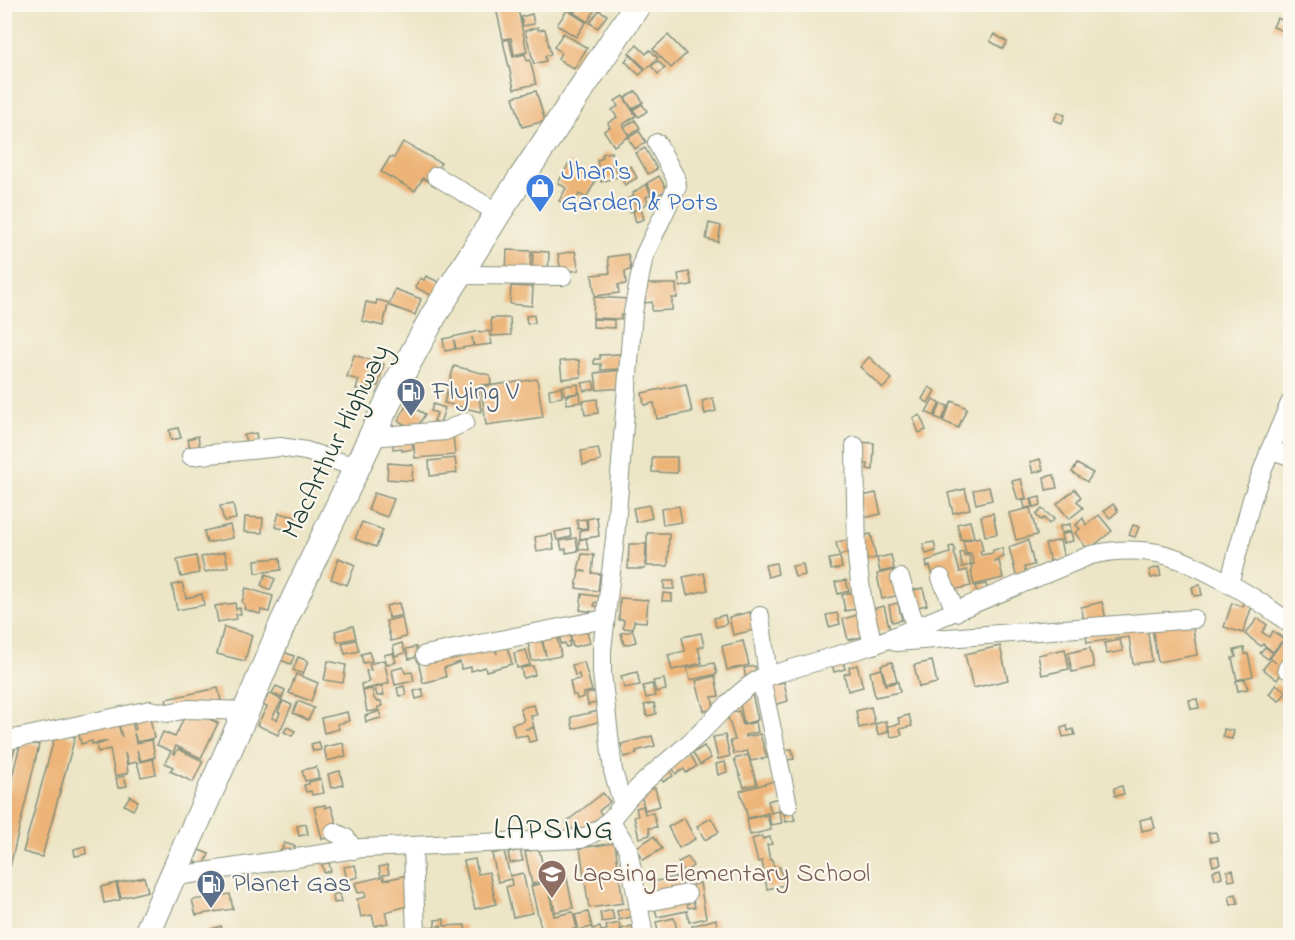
<svg xmlns="http://www.w3.org/2000/svg" width="1295" height="940" viewBox="0 0 1295 940" font-family="'Indie Flower',sans-serif">
<style>
.building{fill:#edb477}
.lines{fill:none;stroke-linecap:round;stroke-linejoin:round}
.minor-casing{stroke:#86917d;stroke-width:20}
.highway-casing{stroke:#86917d;stroke-width:28}
.minor{stroke:#fff;stroke-width:18}
.highway{stroke:#fff;stroke-width:26}
.labels{text-anchor:middle;dominant-baseline:central;stroke-width:4.5;stroke-linejoin:round;paint-order:stroke}
.shop-label{font-size:27px;fill:#366cbe;stroke:#fbf7ec;text-anchor:start}
.service-label{font-size:27px;fill:#4e5e75;stroke:#fbf7ec;text-anchor:start}
.street-label{font-size:27px;fill:#1f3d34;stroke:#fbf7ec}
.education-label{font-size:27px;fill:#785e54;stroke:#fbf7ec;text-anchor:start}
.quarter-label{font-size:30px;letter-spacing:1.5px;fill:#1f3d34;stroke:#fbf7ec}
</style>
<rect width="100%" height="100%" fill="#fbf7ec"/>
<filter id="ink" filterUnits="userSpaceOnUse"><feTurbulence type="fractalNoise" baseFrequency=".0167" numOctaves="2"/><feDisplacementMap in="SourceGraphic" scale="12" xChannelSelector="R" yChannelSelector="G"/><feConvolveMatrix kernelMatrix="1 2 1 2 8 2 1 2 1" color-interpolation-filters="sRGB"/></filter>
<filter id="wash" filterUnits="userSpaceOnUse"><feTurbulence type="fractalNoise" baseFrequency=".008" numOctaves="4" result="noise"/><feDisplacementMap in="SourceGraphic" scale="24" xChannelSelector="R" yChannelSelector="G"/><feGaussianBlur stdDeviation="1.35" result="paint"/><feColorMatrix in="noise" values="0 0 0 0 0 0 0 0 0 0 0 0 0 0 0 0 0 1.4 0 .05"/><feComposite in="paint" operator="in"/></filter>
<g filter="url(#wash)">
<rect width="100%" height="100%" fill="#ece5c6"/>
<g id="blocks">
<g class="building">
<polygon points="495,4 517,4 527,52 514,55 511,38 503,39"/>
<polygon points="559,4 577,4 573,12"/>
<polygon points="579,4 598,4 588,22 574,13"/>
<polygon points="567,10 586,22 576,37 557,25"/>
<polygon points="599,10 607,15 598,28 590,23"/>
<polygon points="532,14 534,24 523,26 521,17"/>
<polygon points="1277,18 1290,23 1286,32 1273,27"/>
<polygon points="538,27 538,30 545,29 551,55 545,56 546,61 534,64 525,31"/>
<polygon points="563,33 587,48 574,69 558,59 561,52 554,47"/>
<polygon points="994,34 1007,42 1003,49 990,41"/>
<polygon points="668,35 686,54 671,68 653,49"/>
<polygon points="509,39 513,57 525,54 527,61 530,60 536,84 514,89 503,41"/>
<polygon points="637,45 646,54 650,50 658,58 646,69 629,53"/>
<polygon points="630,55 645,70 639,75 625,61"/>
<polygon points="658,61 665,68 658,74 651,66"/>
<polygon points="536,91 545,121 522,127 513,97"/>
<polygon points="636,91 643,102 632,109 625,98"/>
<polygon points="623,96 636,116 622,125 629,136 614,146 604,131 610,127 608,123 617,117 612,110 618,106 615,101"/>
<polygon points="642,104 647,111 639,117 633,110"/>
<polygon points="1058,112 1065,115 1062,123 1054,120"/>
<polygon points="635,120 640,128 629,135 624,127"/>
<polygon points="639,131 646,142 635,149 628,138"/>
<polygon points="403,142 441,163 430,182 423,178 415,191 381,172 390,157 394,158"/>
<polygon points="645,148 657,169 648,174 636,153"/>
<polygon points="611,152 614,164 603,168 615,165 618,177 601,182 597,160 603,158 602,154"/>
<polygon points="569,163 597,179 586,198 579,194 572,208 559,201 566,188 558,183"/>
<polygon points="631,166 637,178 625,185 618,172"/>
<polygon points="659,176 667,190 654,197 647,183"/>
<polygon points="646,184 651,195 646,197 648,203 640,207 633,193"/>
<polygon points="633,196 638,208 630,212 625,200"/>
<polygon points="641,209 644,219 636,222 633,211"/>
<polygon points="709,223 721,226 718,242 706,239"/>
<polygon points="507,250 531,251 530,273 506,272"/>
<polygon points="533,251 549,252 548,273 532,273"/>
<polygon points="575,251 579,270 561,273 558,254"/>
<polygon points="628,254 631,270 625,271 626,284 618,285 619,293 595,296 592,275 610,273 608,257"/>
<polygon points="689,272 692,285 680,287 678,274"/>
<polygon points="426,276 441,283 434,297 415,287 420,278 424,280"/>
<polygon points="644,284 676,284 677,298 672,298 672,310 652,311 652,302 645,303"/>
<polygon points="511,286 533,287 532,306 510,304"/>
<polygon points="395,289 421,299 415,315 388,305 383,326 362,321 366,302 376,304 377,300 390,303"/>
<polygon points="594,297 629,299 628,316 621,315 621,319 593,318"/>
<polygon points="534,315 535,323 527,324 526,316"/>
<polygon points="491,318 510,318 511,335 492,336"/>
<polygon points="593,319 614,320 614,328 593,327"/>
<polygon points="479,331 480,333 489,331 492,344 474,346 472,337 473,346 456,349 454,340 455,349 445,351 443,339"/>
<polygon points="620,354 620,369 601,370 601,364 594,364 594,359 600,359 600,355"/>
<polygon points="354,355 384,364 378,386 369,384 367,393 356,389 359,380 347,377"/>
<polygon points="869,357 892,379 883,388 860,367"/>
<polygon points="579,360 581,377 562,379 560,361"/>
<polygon points="454,366 490,375 491,384 478,386 481,412 444,403"/>
<polygon points="622,370 623,388 597,390 595,373"/>
<polygon points="537,379 543,417 486,425 481,387"/>
<polygon points="593,381 595,389 584,391 582,383"/>
<polygon points="578,384 579,393 564,395 563,386"/>
<polygon points="686,384 692,412 657,419 654,403 644,405 642,393"/>
<polygon points="561,387 562,397 550,399 549,389"/>
<polygon points="929,387 935,391 928,403 922,399"/>
<polygon points="580,393 581,402 567,404 566,396"/>
<polygon points="713,398 716,411 705,414 702,401"/>
<polygon points="597,399 598,413 585,415 583,401"/>
<polygon points="933,399 940,403 934,416 926,412"/>
<polygon points="952,401 967,408 958,428 943,421"/>
<polygon points="407,404 425,414 416,430 398,421"/>
<polygon points="433,404 445,408 440,423 434,421 437,413 431,411"/>
<polygon points="941,404 948,406 942,420 935,417"/>
<polygon points="920,415 926,430 919,433 913,418"/>
<polygon points="178,428 181,438 171,440 169,430"/>
<polygon points="256,433 258,444 247,446 244,435"/>
<polygon points="453,435 455,455 415,458 413,438"/>
<polygon points="198,436 200,448 190,448 188,439"/>
<polygon points="412,440 413,449 402,451 402,448 393,449 393,443"/>
<polygon points="857,442 874,443 873,470 867,469 868,464 856,464"/>
<polygon points="598,448 601,461 583,465 581,451"/>
<polygon points="652,457 677,457 677,473 652,472"/>
<polygon points="455,458 457,473 430,476 429,461"/>
<polygon points="1040,459 1043,470 1033,473 1030,462"/>
<polygon points="388,463 413,465 412,481 387,479"/>
<polygon points="1077,464 1093,473 1087,482 1072,472"/>
<polygon points="1054,475 1057,488 1046,490 1044,477"/>
<polygon points="1021,479 1026,498 1018,500 1012,481"/>
<polygon points="989,487 992,500 976,504 973,490"/>
<polygon points="965,489 970,509 953,513 948,493"/>
<polygon points="1075,489 1081,497 1077,501 1083,508 1069,519 1057,504"/>
<polygon points="374,493 394,499 387,517 368,510"/>
<polygon points="876,493 881,514 863,518 858,497"/>
<polygon points="1040,497 1041,505 1034,507 1032,499"/>
<polygon points="1031,499 1033,507 1025,508 1023,500"/>
<polygon points="233,504 236,519 224,521 220,506"/>
<polygon points="1113,504 1118,511 1110,518 1104,511"/>
<polygon points="649,505 652,518 636,522 633,508"/>
<polygon points="679,506 682,522 663,525 661,509"/>
<polygon points="1030,508 1037,535 1016,540 1009,513"/>
<polygon points="1042,509 1054,519 1049,524 1044,518 1041,520 1036,515"/>
<polygon points="279,513 296,517 292,531 275,527"/>
<polygon points="993,513 997,534 985,536 981,516"/>
<polygon points="1099,515 1112,531 1088,550 1075,533 1080,529 1076,525 1083,518 1086,525"/>
<polygon points="245,517 263,518 262,533 244,532"/>
<polygon points="597,517 599,536 580,539 580,530 588,529 587,519"/>
<polygon points="586,519 587,528 578,529 577,520"/>
<polygon points="970,521 974,537 961,540 957,524"/>
<polygon points="362,522 383,530 376,547 355,539"/>
<polygon points="1070,524 1071,531 1061,533 1060,526"/>
<polygon points="230,525 233,538 207,543 204,531"/>
<polygon points="1133,525 1139,527 1135,537 1129,535"/>
<polygon points="570,529 571,537 557,540 555,532"/>
<polygon points="1071,532 1073,541 1063,543 1061,535"/>
<polygon points="647,533 669,533 668,566 647,566"/>
<polygon points="552,534 554,549 537,552 535,537"/>
<polygon points="871,534 876,558 862,561 858,537"/>
<polygon points="980,537 983,551 980,551 981,555 993,553 993,550 1002,548 1004,557 995,560 995,562 999,561 1003,578 974,585 971,572 972,572 971,565 974,564 971,553 966,554 963,541"/>
<polygon points="576,538 578,551 566,553 566,549 562,550 560,541"/>
<polygon points="586,538 588,550 579,549 579,540"/>
<polygon points="848,540 851,552 839,555 836,542"/>
<polygon points="1028,540 1034,565 1024,567 1027,577 1017,579 1009,547"/>
<polygon points="1060,540 1064,558 1050,561 1045,544"/>
<polygon points="934,542 936,551 926,554 923,544"/>
<polygon points="629,544 646,544 645,569 628,569"/>
<polygon points="954,546 955,551 954,552 960,572 967,570 971,586 948,591 934,580 930,566 927,567 926,561 950,553 949,547"/>
<polygon points="225,552 228,567 205,572 201,557"/>
<polygon points="963,552 964,556 969,555 971,565 962,567 960,553"/>
<polygon points="582,554 594,555 592,573 600,574 598,591 576,588 579,571 587,572 578,570"/>
<polygon points="891,555 894,569 880,572 877,558"/>
<polygon points="196,556 199,573 181,577 177,560"/>
<polygon points="840,557 842,568 831,570 829,559"/>
<polygon points="280,558 281,570 256,573 255,560"/>
<polygon points="339,558 355,565 347,585 331,579"/>
<polygon points="776,563 778,574 768,577 765,565"/>
<polygon points="803,564 805,575 795,577 792,566"/>
<polygon points="1159,567 1161,576 1151,578 1149,570"/>
<polygon points="894,570 900,595 882,599 877,574"/>
<polygon points="704,573 708,590 687,595 683,577"/>
<polygon points="266,574 275,579 270,590 261,585"/>
<polygon points="846,580 849,591 838,594 835,582"/>
<rect x="664" y="581" width="10" height="8"/>
<polygon points="182,583 186,598 202,594 204,605 177,610 172,585"/>
<polygon points="986,584 988,593 978,596 975,586"/>
<polygon points="1200,585 1202,595 1194,596 1192,587"/>
<polygon points="246,588 273,596 269,612 261,610 260,614 244,609 245,605 242,602"/>
<polygon points="923,588 927,605 913,608 909,591"/>
<polygon points="857,591 861,608 845,611 842,595"/>
<polygon points="663,593 672,594 672,601 662,601"/>
<polygon points="582,594 602,597 601,603 595,602 594,606 600,607 600,613 580,610"/>
<polygon points="620,598 648,600 646,622 634,621 633,629 623,628 624,620 619,620"/>
<polygon points="1244,601 1253,603 1243,633 1224,627 1232,603 1243,607"/>
<polygon points="1102,602 1106,619 1085,624 1081,607"/>
<polygon points="235,603 236,609 240,608 241,614 236,614 237,619 218,622 215,606"/>
<polygon points="399,603 402,615 389,618 386,606"/>
<polygon points="898,603 902,620 892,622 889,605"/>
<polygon points="884,606 890,630 873,633 868,610"/>
<polygon points="750,612 754,630 733,635 729,617"/>
<polygon points="837,613 840,624 829,627 826,615"/>
<polygon points="861,614 866,636 848,640 843,619"/>
<polygon points="725,615 727,624 716,627 714,618"/>
<polygon points="402,617 406,637 391,641 386,621"/>
<polygon points="1258,618 1267,625 1262,632 1269,637 1273,631 1284,639 1273,652 1263,644 1261,646 1245,634"/>
<polygon points="1192,621 1197,655 1158,662 1152,628"/>
<polygon points="585,623 590,643 573,647 568,627"/>
<polygon points="353,626 356,638 338,642 335,631"/>
<polygon points="1147,626 1152,661 1133,664 1129,637 1087,643 1086,636"/>
<polygon points="224,627 252,635 245,661 217,654"/>
<polygon points="568,628 571,641 569,642 570,646 566,647 565,643 561,644 558,630"/>
<polygon points="556,631 561,656 532,661 527,638 540,635 546,656 541,634"/>
<polygon points="633,631 636,642 624,645 621,633"/>
<polygon points="701,633 704,646 698,648 702,663 672,670 668,655 685,651 682,637"/>
<polygon points="1290,639 1290,661 1277,680 1263,669 1271,659 1276,663 1270,658 1282,642 1286,645"/>
<polygon points="356,640 359,651 345,654 342,643"/>
<polygon points="1120,640 1123,651 1107,654 1104,643"/>
<polygon points="743,641 749,665 727,670 722,646"/>
<polygon points="402,643 405,653 395,656 393,646"/>
<polygon points="506,643 512,664 486,671 485,667 471,671 471,667 461,669 460,662 444,668 446,677 423,683 418,661 494,644 497,654 496,645"/>
<polygon points="1000,646 1008,680 973,688 965,654"/>
<polygon points="416,647 418,657 409,659 406,649"/>
<polygon points="1265,647 1273,653 1268,659 1260,653"/>
<polygon points="1090,648 1094,667 1072,672 1068,653"/>
<polygon points="1244,648 1245,654 1248,654 1253,676 1237,680 1232,658 1236,657 1234,650"/>
<polygon points="1065,649 1069,669 1042,675 1038,655"/>
<polygon points="526,650 530,665 517,668 514,653"/>
<polygon points="284,652 294,656 291,664 280,660"/>
<polygon points="369,652 372,661 363,663 361,654"/>
<polygon points="393,653 396,662 387,664 384,655"/>
<polygon points="298,657 308,661 303,674 293,670"/>
<polygon points="384,660 389,683 362,690 361,684 369,682 366,671 371,670 369,664"/>
<polygon points="328,661 346,665 343,683 324,680"/>
<polygon points="843,661 845,669 834,672 832,664"/>
<polygon points="932,661 937,683 919,687 914,665"/>
<polygon points="584,662 592,691 583,693 584,697 577,699 576,695 573,695 570,681 580,679 579,674 575,675 572,665"/>
<polygon points="892,662 897,681 886,683 881,665"/>
<polygon points="714,663 717,674 690,680 687,668"/>
<polygon points="857,665 863,687 848,691 844,674 850,673 849,667"/>
<polygon points="533,666 535,675 523,678 521,668"/>
<polygon points="755,666 757,677 746,680 744,668"/>
<polygon points="403,667 405,673 412,672 414,681 395,685 392,670"/>
<polygon points="881,669 885,685 898,682 900,692 875,697 870,672"/>
<polygon points="637,672 640,685 624,688 621,676"/>
<polygon points="296,674 318,683 311,701 289,693"/>
<polygon points="715,676 719,696 712,697 714,709 704,711 696,681"/>
<polygon points="664,679 666,690 656,692 653,681"/>
<polygon points="1245,679 1248,689 1238,691 1236,681"/>
<polygon points="784,682 788,701 774,705 770,685"/>
<polygon points="652,684 655,696 646,698 643,686"/>
<polygon points="1276,684 1287,692 1279,701 1269,694"/>
<polygon points="276,686 285,690 282,698 272,693"/>
<polygon points="382,686 384,695 377,696 375,688"/>
<polygon points="404,686 406,695 399,696 397,688"/>
<polygon points="218,688 221,701 169,712 166,699"/>
<polygon points="372,689 374,698 376,701 381,701 382,706 378,707 378,710 367,712 363,691"/>
<polygon points="422,689 424,697 416,699 414,691"/>
<polygon points="598,691 600,702 588,705 586,694"/>
<polygon points="269,693 282,700 272,718 277,720 280,713 278,712 283,701 292,705 278,735 257,725 267,707 263,705"/>
<polygon points="752,693 758,720 744,724 740,704 743,703 741,695"/>
<polygon points="1197,699 1199,708 1191,709 1189,700"/>
<polygon points="298,701 314,708 308,720 293,713"/>
<polygon points="654,703 656,714 647,716 644,705"/>
<polygon points="534,705 537,715 531,716 534,727 525,729 534,728 537,740 529,742 527,735 515,737 512,724 524,721 520,708"/>
<polygon points="871,707 875,724 859,728 856,711"/>
<polygon points="188,709 218,723 201,758 176,746 173,753 175,754 178,749 203,761 193,782 170,771 173,767 165,763 171,751 157,745 163,732 175,737"/>
<polygon points="380,711 381,718 366,722 365,716"/>
<polygon points="599,711 601,721 573,729 571,717"/>
<polygon points="739,711 743,725 756,722 758,732 745,735 746,737 760,734 767,758 751,761 747,751 734,754 730,741 735,740 727,714"/>
<polygon points="149,712 154,738 137,742 134,733 136,743 152,740 155,757 141,761 137,750 140,762 153,759 156,774 141,777 137,762 128,764 125,753 128,773 115,776 110,749 98,752 96,745 108,741 92,744 92,741 81,744 78,730 117,721 122,737 118,720 131,717 134,730 136,729 133,716"/>
<polygon points="347,712 349,721 337,724 339,729 324,733 321,718"/>
<polygon points="909,715 912,726 900,729 902,735 891,737 888,726 900,724 898,718"/>
<polygon points="886,721 888,732 878,735 875,724"/>
<polygon points="1067,726 1068,731 1073,729 1075,735 1063,737 1061,728"/>
<polygon points="287,727 295,731 292,736 284,732"/>
<polygon points="1224,729 1234,731 1232,739 1223,737"/>
<polygon points="56,732 75,737 42,857 23,852"/>
<polygon points="725,735 730,756 718,759 713,737"/>
<polygon points="652,736 655,746 636,751 637,754 624,757 621,744"/>
<polygon points="21,741 39,745 10,867 4,865 4,809"/>
<polygon points="319,742 321,750 313,751 311,744"/>
<polygon points="343,743 346,756 327,761 324,747"/>
<polygon points="5,746 15,749 11,761 5,759"/>
<polygon points="704,746 711,758 700,765 693,753"/>
<polygon points="792,749 794,759 787,760 784,750"/>
<polygon points="690,754 697,766 686,773 684,769 676,774 671,766"/>
<polygon points="748,755 757,784 744,787 734,759"/>
<polygon points="725,762 727,772 718,775 716,764"/>
<polygon points="316,767 319,778 305,781 302,770"/>
<polygon points="669,769 673,776 663,782 659,775"/>
<polygon points="340,771 343,785 331,788 328,774"/>
<polygon points="124,776 127,786 118,788 116,778"/>
<polygon points="321,779 324,793 312,795 311,791 306,792 304,785 309,784 309,782"/>
<polygon points="774,781 778,798 768,801 771,813 779,811 782,823 771,825 768,813 748,818 740,791"/>
<polygon points="1122,786 1124,794 1115,796 1114,788"/>
<polygon points="655,788 660,806 645,810 640,792"/>
<polygon points="603,793 610,802 599,811 602,815 577,835 566,822"/>
<polygon points="130,796 138,801 133,810 124,805"/>
<polygon points="325,805 325,808 331,806 337,825 333,837 322,839 314,807"/>
<polygon points="643,806 645,814 653,813 657,827 649,828 650,835 639,838 634,817 638,816 636,808"/>
<polygon points="792,811 795,820 786,822 784,813"/>
<polygon points="767,815 771,830 750,835 747,819"/>
<polygon points="1152,817 1155,828 1142,831 1140,820"/>
<polygon points="684,818 695,839 679,848 668,827"/>
<polygon points="711,818 719,832 705,840 697,826"/>
<polygon points="306,824 308,834 299,836 297,826"/>
<polygon points="1216,832 1218,840 1211,842 1208,833"/>
<polygon points="654,836 662,849 643,860 635,848"/>
<polygon points="762,836 763,839 770,837 772,844 767,845 770,860 772,859 774,868 780,867 784,885 767,889 762,861 758,862 752,839"/>
<polygon points="284,843 295,846 293,853 282,850"/>
<polygon points="615,843 623,903 589,908 580,848"/>
<polygon points="85,846 86,854 75,856 74,849"/>
<polygon points="539,849 546,880 532,884 525,852"/>
<polygon points="199,850 209,854 204,866 194,861"/>
<polygon points="520,850 523,861 510,863 508,853"/>
<polygon points="504,851 510,876 523,873 532,913 513,917 506,887 512,885 511,879 498,882 492,854"/>
<polygon points="1218,856 1220,864 1213,866 1211,857"/>
<polygon points="688,857 693,866 684,872 678,862"/>
<polygon points="475,859 478,874 489,872 496,904 475,909 464,861"/>
<polygon points="329,863 331,871 324,873 322,864"/>
<polygon points="355,865 358,877 347,880 344,867"/>
<polygon points="387,865 389,874 383,875 384,880 408,875 415,904 385,912 388,923 375,926 372,915 361,917 357,899 366,897 365,892 358,893 355,883 381,877 379,867"/>
<polygon points="565,869 573,908 555,912 547,872"/>
<polygon points="1220,869 1222,877 1215,879 1213,871"/>
<polygon points="1233,870 1235,880 1229,881 1227,871"/>
<polygon points="680,876 683,890 655,896 652,882"/>
<polygon points="144,877 148,891 121,898 117,883"/>
<polygon points="547,882 554,916 573,912 577,928 550,936 543,936 531,886"/>
<polygon points="116,883 120,900 104,903 101,887"/>
<polygon points="700,883 706,918 689,922 687,911 657,917 654,904 687,902 688,908 695,907 689,886"/>
<polygon points="339,893 341,902 334,903 333,895"/>
<polygon points="230,894 233,909 196,915 192,900"/>
<polygon points="1236,894 1238,903 1231,905 1229,896"/>
<polygon points="629,908 631,917 619,920 617,911"/>
<polygon points="612,910 614,920 602,922 600,913"/>
<polygon points="588,912 592,927 579,930 575,915"/>
<polygon points="674,918 678,933 659,936 656,922"/>
<polygon points="444,919 444,926 465,925 466,936 442,936 441,925 438,926 438,936 428,936 427,927 435,927 435,920"/>
<polygon points="716,919 718,936 705,936 704,932 700,933 701,936 694,936 692,926"/>
<polygon points="619,923 622,936 586,936 593,933 592,929 600,927 601,931 607,930 606,926"/>
<polygon points="221,926 223,932 229,931 230,936 190,936"/>
<polygon points="632,926 635,936 623,936 621,929"/>
</g>
</g>
</g>
<g filter="url(#ink)">
<use href="#blocks" fill-opacity="0" stroke="#86917d" stroke-width="1.5"/>
<g class="lines">
<g class="minor-casing">
<g id="minor">
<polyline points="436,176 498,213"/>
<polyline points="460,275 563,276"/>
<polyline points="370,437 445,431 465,422"/>
<polyline points="855,446 857,558 862,598 873,645"/>
<polyline points="1270,450 1290,456"/>
<polyline points="191,456 280,447 306,451 355,467"/>
<polyline points="900,578 916,628"/>
<polyline points="941,578 956,612"/>
<polyline points="1229,584 1252,499 1270,450 1290,403"/>
<polyline points="760,616 768,676"/>
<polyline points="896,642 1194,619"/>
<polyline points="425,655 605,619"/>
<polyline points="1287,669 1290,665"/>
<polyline points="761,678 788,805"/>
<polyline points="4,741 150,710 167,713 188,709 246,711"/>
<polyline points="623,805 613,771 602,673 602,650 615,538 633,312 644,256 677,186 675,177 657,143"/>
<polyline points="611,821 628,849 644,936"/>
<polyline points="334,832 346,838 354,850"/>
<polyline points="413,846 416,936"/>
<path d="M171 877 362 848 581 839C613 825 613 813 636 790 656 769 681 752 702 731 721 712 737 692 761 678L876 644 1091 555C1112 550 1130 549 1151 552 1188 556 1261 600 1290 624"/>
<polyline points="638,904 687,894"/>
</g>
</g>
<g class="highway-casing">
<polyline id="highway" points="146,936 246,711 283,623 397,383 434,315 498,213 638,4"/>
</g>
<use href="#minor" class="minor"/>
<use href="#highway" class="highway"/>
</g>
</g>
<defs>
<g id="shop-pin" transform="scale(1.5)"><path d="M0 17L-7.5 6A9.5 9.5 0 1 1 7.5 6Z" fill="#3f7fe0" stroke="#fbf7ec"/><path d="M-5-2.5h2.3a2.7 3.5 0 0 1 5.4 0H5L5.5 6h-11ZM-1.5-2.5h3a1.5 2.3 0 0 0-3 0Z" fill="#fff"/></g>
<g id="fuel-pin" transform="scale(1.5)"><path d="M0 17L-7.5 6A9.5 9.5 0 1 1 7.5 6Z" fill="#5c6f8a" stroke="#fbf7ec"/><path d="M-5.5-6h7V0h2V4h1.3V-2.5L3-4.5l.8-.8L6-3V5H2.5V1h-1V6h-7ZM-4.2-4.7v3.2H.2V-4.7Z" fill="#fff"/></g>
<g id="school-pin" transform="scale(1.5)"><path d="M0 17L-7.5 6A9.5 9.5 0 1 1 7.5 6Z" fill="#8d6e63" stroke="#fbf7ec"/><path d="M0-5L7-2L0 1L-7-2ZM-4 1L0 2.5L4 1V4Q0 6-4 4Z" fill="#fff"/></g>
</defs>
<g fill-rule="evenodd">
<use href="#shop-pin" x="540" y="188"/>
<use href="#fuel-pin" x="411" y="392"/>
<use href="#school-pin" x="552" y="874"/>
<use href="#fuel-pin" x="211" y="884"/>
</g>
<g class="labels">
<g class="shop-label">
<text x="561" y="172">Jhan's<tspan x="561" dy="31">Garden &amp; Pots</tspan></text>
</g>
<g class="service-label">
<text x="432" y="392">Flying V</text>
<text x="232" y="884">Planet Gas</text>
</g>
<g class="street-label">
<text transform="translate(337 442) rotate(-64)">MacArthur Highway</text>
</g>
<g class="education-label">
<text x="573" y="874">Lapsing Elementary School</text>
</g>
<g class="quarter-label">
<text x="554" y="831">LAPSING</text>
</g>
</g>
<rect width="1295" height="940" fill="none" stroke="#fbf7ec" stroke-width="24"/>
</svg>
